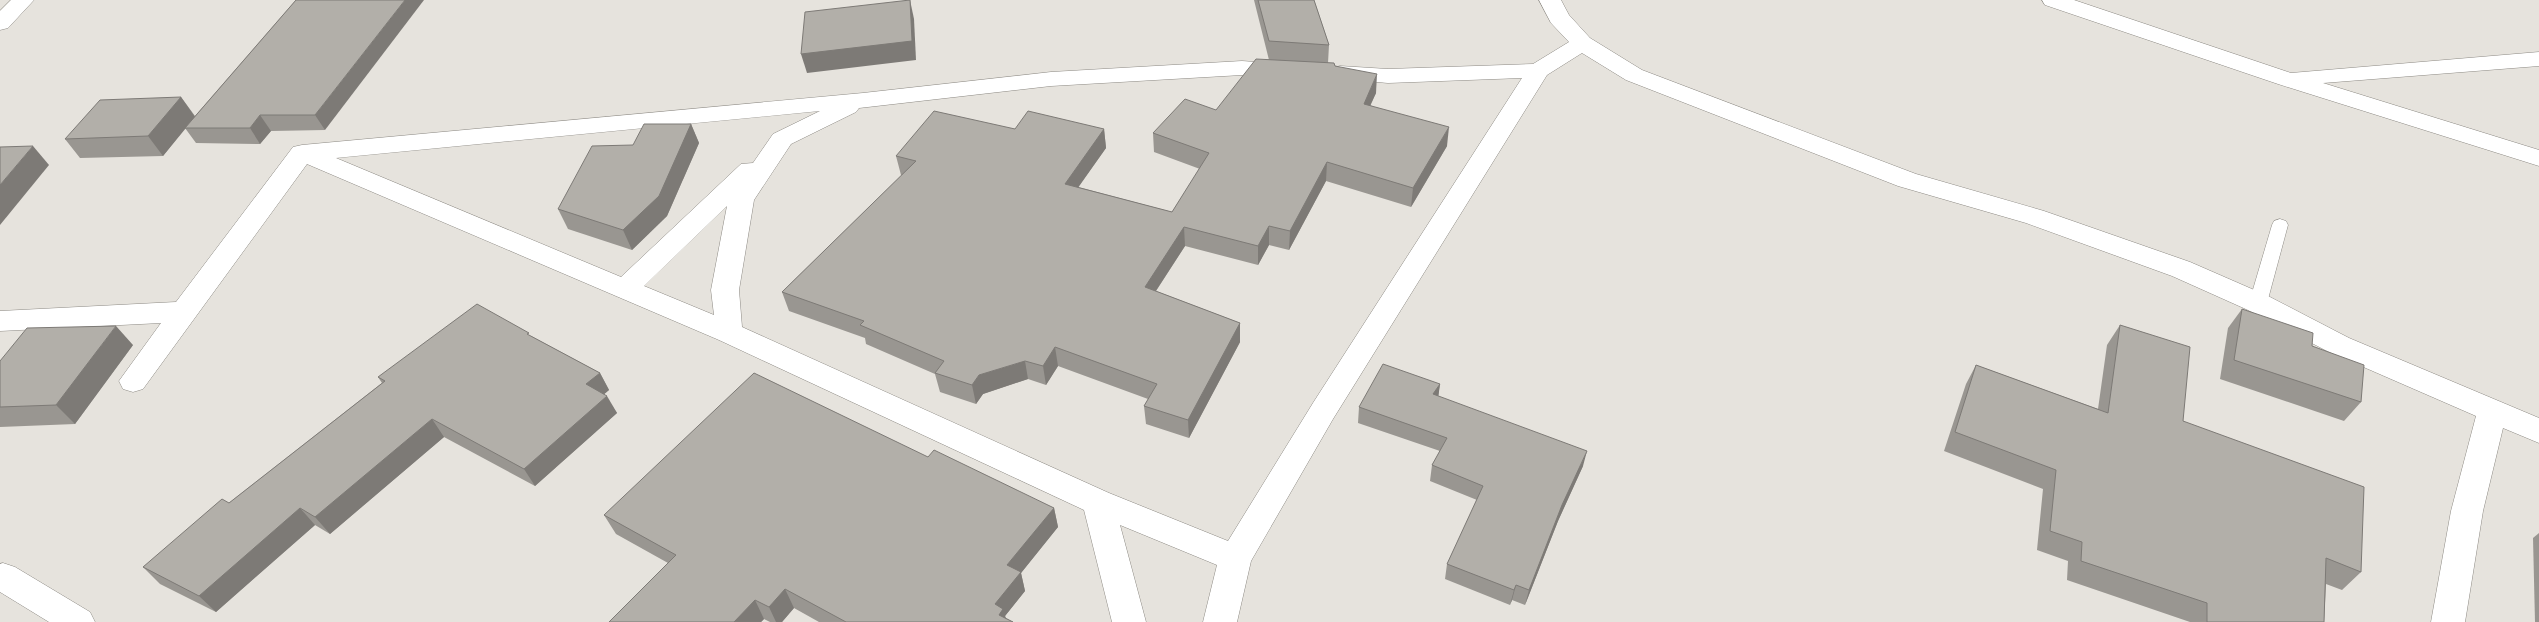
<svg xmlns="http://www.w3.org/2000/svg" width="2539" height="622" viewBox="0 0 2539 622" font-family="'Exo 2',sans-serif">
<style>
.lines{fill:none;stroke-linecap:round;stroke-linejoin:round}
.lane-casing{stroke:#8d8a84;stroke-width:1}
.street-casing{stroke:#8d8a84;stroke-width:1}
.lane{fill:#fff;fill-rule:evenodd}
.street{fill:#fff;fill-rule:evenodd}
.wall{fill:#999691}
.shaded-wall{fill:#7d7a76}
.building{fill:#b2afa9;stroke:#7d7a76}
</style>
<rect width="100%" height="100%" fill="#e6e3dd"/>
<g class="lines">
<g class="lane-casing">
<polygon id="lane" points="2280,219 2286,221 2288,225 2267,303 2264,307 2258,309 2252,307 2249,303 2272,225 2274,221"/>
</g>
<g class="street-casing">
<g id="street">
<polygon points="11,0 34,0 8,28 0,30 0,11"/>
<path d="M1539 0H1561L1569 15 1590 38 1642 70 1916 174 2044 211 2190 262 2268 296 2349 338 2539 418V443L2503 428 2483 511 2465 622H2431L2451 511 2476 416 2329 352 2248 310 2172 276 2026 223 1898 186 1626 80 1582 53 1547 75 1333 419 1251 561 1237 622H1203L1217 565 1120 525 1146 622H1112L1084 510 719 340 307 164 143 389 133 392 123 389 119 381 161 323 0 331V311L176 302 293 147 302 145 863 93 1051 72 1242 61 1295 65 1298 70 1295 75 1287 77 1242 75 1051 86 859 108 856 112 791 144 754 200 739 290 742 327 1109 493 1228 541 1313 403 1522 78 1388 83 1332 78 1329 73 1332 68 1340 66 1388 69 1533 64 1569 42 1551 23ZM820 111 773 134 753 163 741 164 621 277 336 158ZM727 206 711 290 714 315 644 286Z"/>
<polygon points="2042,0 2074,0 2291,73 2539,52 2539,66 2323,83 2539,150 2539,166 2278,84 2045,5"/>
<polygon points="3,563 15,567 90,612 95,622 49,622 0,592 0,564"/>
</g>
</g>
<use href="#lane" class="lane"/>
<use href="#street" class="street"/>
</g>
<g class="wall">
<polygon points="296,0 325,130 271,131 260,144 196,143 185,128 163,156 80,158 65,139 181,97 195,116"/>
<polygon points="1254,0 1314,0 1329,45 1328,63 1335,66 1376,93 1370,105 1447,146 1411,207 1326,181 1289,250 1269,245 1258,265 1185,246 1156,291 1240,323 1240,342 1189,438 1146,424 1144,406 1148,399 1058,366 1046,385 1028,379 983,394 976,404 940,392 935,374 866,344 865,338 789,311 782,292 902,175 901,175 896,156 1015,129 1104,129 1106,148 1078,187 1172,212 1200,169 1154,152 1153,133 1216,110 1269,60"/>
<polygon points="691,124 699,143 667,216 632,250 568,229 558,209 633,145"/>
<polygon points="2242,309 2361,402 2344,421 2220,379 2228,328"/>
<polygon points="2120,325 2183,421 2361,572 2342,590 2326,584 2324,622 2190,622 2067,580 2068,561 2037,550 2043,489 1944,451 1966,384 1976,365 2098,409 2107,345"/>
<polygon points="531,336 600,373 609,390 604,394 617,413 535,486 444,437 330,534 315,525 216,612 160,584 143,567 229,503 382,383 378,377"/>
<polygon points="133,345 75,424 0,427 0,361"/>
<polygon points="1440,384 1438,396 1583,466 1558,521 1525,605 1512,600 1510,605 1445,579 1447,564 1477,500 1430,481 1432,465 1440,451 1358,423 1359,407"/>
<polygon points="928,457 1054,508 1058,527 1021,573 1025,591 1005,616 1006,618 1013,622 819,622 794,608 782,622 770,622 764,619 761,622 609,622 668,563 616,534 604,515"/>
<polygon points="2539,533 2539,622 2535,622 2533,538"/>
</g>
<g class="shaded-wall">
<polygon points="405,0 424,0 325,130 315,115"/>
<polygon points="910,0 914,19 916,60 807,73 801,54"/>
<polygon points="1377,74 1376,93 1363,122 1364,104"/>
<polygon points="181,97 195,117 163,156 148,136"/>
<polygon points="260,115 271,131 260,144 250,128"/>
<polygon points="691,124 699,143 667,216 632,250 623,230"/>
<polygon points="1449,127 1447,146 1411,207 1413,188"/>
<polygon points="1104,129 1106,148 1068,202 1065,184"/>
<polygon points="33,146 49,165 0,225 0,185"/>
<polygon points="1327,162 1326,181 1289,250 1290,231"/>
<polygon points="1269,226 1269,245 1258,265 1258,246"/>
<polygon points="1184,227 1185,246 1146,306 1145,287"/>
<polygon points="1240,323 1240,342 1189,438 1188,420"/>
<polygon points="116,326 133,345 75,424 56,405"/>
<polygon points="1055,347 1058,366 1046,385 1043,366"/>
<polygon points="1025,361 1028,379 983,394 976,404 972,385 979,375"/>
<polygon points="600,373 609,390 595,402 586,384"/>
<polygon points="1440,384 1438,399 1433,394"/>
<polygon points="607,396 617,413 535,486 524,469"/>
<polygon points="432,419 444,437 330,534 315,517"/>
<polygon points="1587,451 1583,466 1558,521 1525,605 1529,590 1562,505"/>
<polygon points="300,508 315,525 216,612 199,596"/>
<polygon points="1054,508 1058,527 1021,573 1025,591 1005,616 1007,622 1000,622 995,604 1007,565"/>
<polygon points="1516,585 1512,600 1510,605 1514,590"/>
<polygon points="785,589 794,608 782,622 776,622 769,607"/>
<polygon points="755,600 764,619 761,622 734,622"/>
</g>
<g class="building">
<polygon points="296,0 405,0 315,115 260,115 250,128 185,128"/>
<polygon points="910,0 912,41 801,54 805,12"/>
<polygon points="1258,0 1314,0 1329,45 1269,41"/>
<polygon points="1256,59 1334,63 1335,66 1377,74 1364,104 1449,127 1413,188 1327,162 1290,231 1269,226 1258,246 1184,227 1145,287 1240,323 1188,420 1144,406 1157,384 1055,347 1043,366 1025,361 979,375 972,385 935,373 944,361 860,325 864,321 782,292 916,161 896,156 934,111 1015,129 1028,111 1104,129 1065,184 1172,212 1209,153 1153,133 1185,99 1216,110"/>
<polygon points="181,97 148,136 65,139 100,100"/>
<polygon points="644,124 691,124 659,196 623,230 558,209 592,146 633,145"/>
<polygon points="33,146 0,185 0,147"/>
<polygon points="477,304 529,333 527,334 600,373 586,384 607,396 524,469 432,419 315,517 300,508 199,596 143,567 222,499 229,503 385,381 378,377"/>
<polygon points="2242,309 2313,333 2312,346 2364,365 2361,402 2234,360"/>
<polygon points="2120,325 2190,347 2183,421 2364,487 2361,572 2326,558 2324,622 2207,622 2207,603 2081,561 2082,542 2050,531 2056,470 1955,432 1976,365 2108,413"/>
<polygon points="116,326 56,405 0,407 0,361 27,328"/>
<polygon points="1383,364 1440,384 1433,394 1587,451 1562,505 1529,590 1516,585 1514,590 1447,564 1483,486 1432,465 1447,438 1359,407"/>
<polygon points="754,373 928,457 934,450 1054,508 1007,565 1021,572 995,604 1003,609 999,615 1013,622 846,622 785,589 769,607 755,600 734,622 609,622 676,555 604,515"/>
</g>
</svg>
